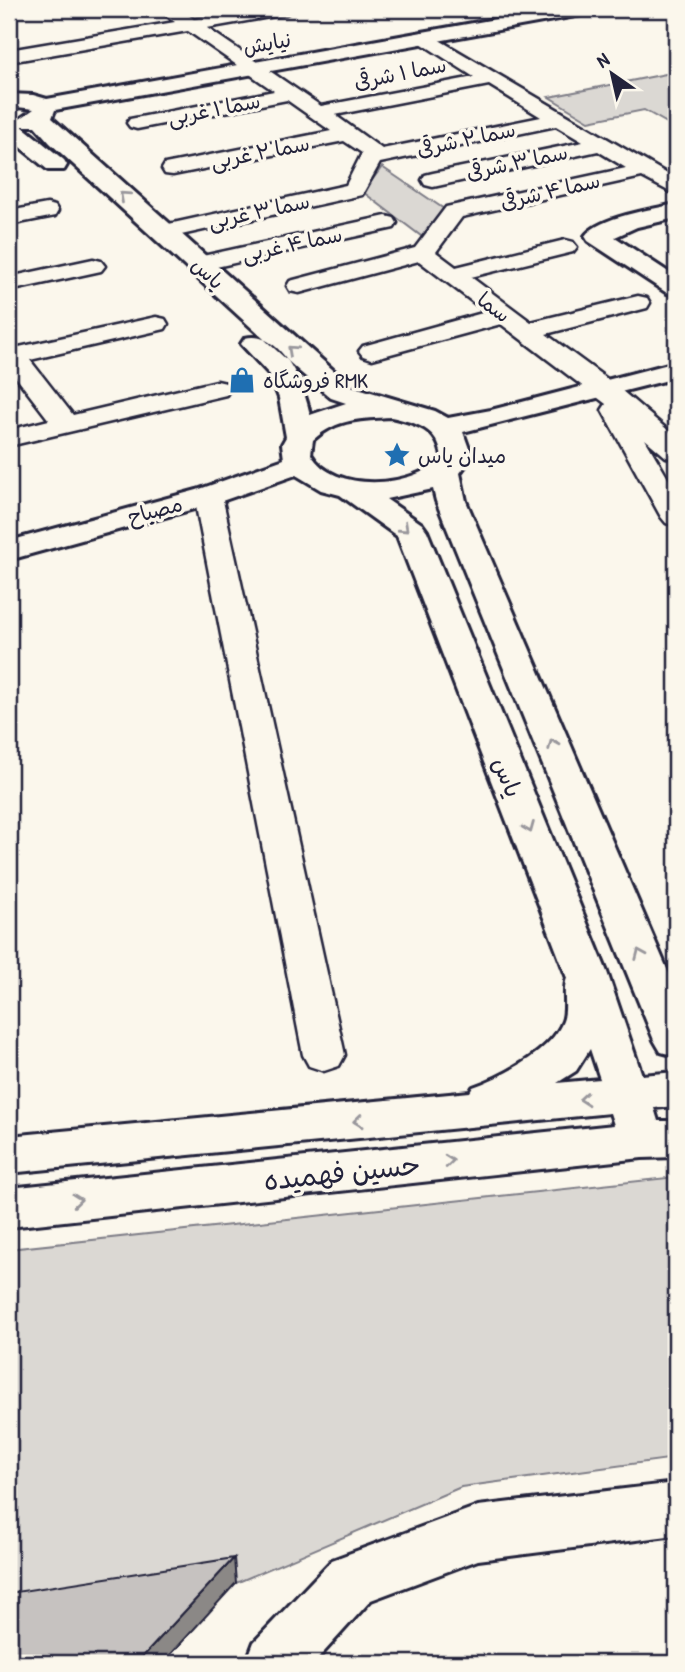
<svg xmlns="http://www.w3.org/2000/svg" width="685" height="1672" viewBox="0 0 685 1672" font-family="'Patrick Hand','Playpen Sans Arabic',sans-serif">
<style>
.green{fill:#dbd8d3;stroke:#7e7d87;stroke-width:2}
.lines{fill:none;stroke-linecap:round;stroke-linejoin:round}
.street-casing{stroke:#22223b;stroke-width:5}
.secondary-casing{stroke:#22223b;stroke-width:6}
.street{fill:#fbf7ec;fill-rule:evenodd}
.secondary{fill:#fbf7ec;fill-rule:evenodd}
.shaded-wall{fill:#8b8886;stroke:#22223b;stroke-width:2}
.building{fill:#c6c2c0;stroke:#22223b;stroke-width:2}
.oneway{stroke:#99979c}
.labels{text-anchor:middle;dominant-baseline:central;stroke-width:7;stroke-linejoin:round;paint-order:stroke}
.far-street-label{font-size:21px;fill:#22223b;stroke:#fbf7ec}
.far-poi-label{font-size:21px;fill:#22223b;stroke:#fbf7ec;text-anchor:start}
.street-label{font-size:24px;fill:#22223b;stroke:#fbf7ec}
.near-street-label{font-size:28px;fill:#22223b;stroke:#fbf7ec}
</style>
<rect width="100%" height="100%" fill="#fbf7ec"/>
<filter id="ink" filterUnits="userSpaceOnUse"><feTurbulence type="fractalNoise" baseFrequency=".0143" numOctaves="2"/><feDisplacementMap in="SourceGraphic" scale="14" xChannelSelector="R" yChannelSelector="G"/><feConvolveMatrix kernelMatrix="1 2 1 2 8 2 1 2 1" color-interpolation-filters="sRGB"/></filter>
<g filter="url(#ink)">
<g class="green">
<polygon points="676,72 676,128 644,110 589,121 549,97"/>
<polygon points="382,167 447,211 425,239 363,192"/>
<polygon points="676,1177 676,1458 461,1487 236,1583 9,1619 9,1249"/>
</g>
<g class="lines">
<g class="street-casing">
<g id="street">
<path d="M159 9H179L194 19 256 9H295L286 14 207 28 321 106 474 77 413 38 422 32 429 34 676 179V195L642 177 462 217 436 252 456 267 565 240 573 242 577 247 573 252 471 277 531 322 638 296 647 298 650 303 647 308 546 334 614 384 676 437V459L666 457 645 439 676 492V526L666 523 661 517 602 410 606 404 501 324 372 359 363 356 359 351 363 346 486 312 419 261 299 293 290 291 287 286 290 281 415 248 446 207 626 168 598 151 433 187 425 185 422 180 425 175 433 173 583 142 556 126 380 163 362 195 163 239 155 237 152 232 155 227 346 185 362 153 344 141 173 175 165 174 162 169 165 164 331 131 287 100 137 129 130 127 127 123 130 119 274 91 188 31 9 62V50L175 22ZM489 85 541 117 382 149 335 115Z"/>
<polygon points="47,204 55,206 58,211 55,216 9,225 9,211"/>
<polygon points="386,216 394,218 397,223 394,228 198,271 190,269 186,264 190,259 198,257"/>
<polygon points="93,259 101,261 105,266 101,271 9,291 9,277"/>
<polygon points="156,317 165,319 168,324 165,329 30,360 73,415 217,381 226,383 230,389 226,395 9,446 9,430 49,420 9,368 9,343 19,347"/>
<polygon points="208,487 218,490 222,496 345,1055 339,1066 324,1071 309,1066 303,1055 194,496 198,490"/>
</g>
</g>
<g class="secondary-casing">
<g id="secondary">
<path d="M551 9H590L581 15 55 110 52 118 351 386 435 411 448 418 491 410 676 362V378L463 432 472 457 460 473 466 501 676 990V1056L661 1052 654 1040 436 501 433 489 386 499 422 524 427 531 607 972 642 1075 676 1072V1106L654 1108 658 1121H676V1157L642 1158 9 1227V1188L614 1125 610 1113 9 1173V1136L470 1092 473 1087C502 1077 552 1051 563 1021 568 1008 562 991 567 978L397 536 340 495 321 490 296 475 219 502 9 560V541L197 490 284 459 282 444 286 437 279 398 270 375 241 344 245 338C281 329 305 387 310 415L346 403 331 398 300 372 50 143 35 126H20L17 121 34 109 9 106V94L33 95 47 99ZM391 417C417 423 438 428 442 457 416 488 333 494 311 454L313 440C337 418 361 419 391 417ZM590 1049 600 1079 557 1083 576 1071Z"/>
<polygon points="9,121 17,122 64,160 67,165 64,170 48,170 9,138"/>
<path d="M676 204V218L637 227 615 237 676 277V296L667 293 588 241 585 236C598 217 654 209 676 204Z"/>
<polygon points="676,1483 676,1535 478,1560 371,1600 314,1663 246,1663 254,1642 332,1560 478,1506"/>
</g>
</g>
<use href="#street" class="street"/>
<use href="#secondary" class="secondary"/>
</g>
<polygon class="shaded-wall" points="234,1558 236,1583 163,1663 137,1663"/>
<polygon class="building" points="234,1558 137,1663 9,1663 9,1593"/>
<defs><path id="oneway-chevron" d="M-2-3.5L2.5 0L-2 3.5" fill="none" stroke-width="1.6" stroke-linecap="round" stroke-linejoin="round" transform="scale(1.75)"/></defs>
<g class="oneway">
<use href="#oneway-chevron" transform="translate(124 196) rotate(-138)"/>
<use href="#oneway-chevron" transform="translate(292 350) rotate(-138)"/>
<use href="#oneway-chevron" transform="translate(404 528) rotate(43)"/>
<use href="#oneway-chevron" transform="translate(553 744) rotate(-113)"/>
<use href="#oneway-chevron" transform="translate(529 828) rotate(68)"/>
<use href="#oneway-chevron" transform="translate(640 954) rotate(-113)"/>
<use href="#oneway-chevron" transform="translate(584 1099) rotate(175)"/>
<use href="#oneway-chevron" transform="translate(358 1121) rotate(174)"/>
<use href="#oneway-chevron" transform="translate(449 1161) rotate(-6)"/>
<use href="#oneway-chevron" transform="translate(77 1200) rotate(-6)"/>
</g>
</g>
<defs>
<g id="shop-bare" transform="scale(2.1)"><path d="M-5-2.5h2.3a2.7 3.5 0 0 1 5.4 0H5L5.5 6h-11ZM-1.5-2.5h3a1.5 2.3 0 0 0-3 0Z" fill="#1f6fb2" stroke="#fbf7ec" stroke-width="2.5" paint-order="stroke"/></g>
<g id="sight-bare" transform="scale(2.1)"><path d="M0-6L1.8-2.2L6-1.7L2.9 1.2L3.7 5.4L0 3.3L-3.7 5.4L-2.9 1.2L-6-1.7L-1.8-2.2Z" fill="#1f6fb2" stroke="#fbf7ec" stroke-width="2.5" paint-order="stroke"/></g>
</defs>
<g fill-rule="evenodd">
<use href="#shop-bare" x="242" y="380"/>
<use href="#sight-bare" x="397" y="455"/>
</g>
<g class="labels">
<g class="far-street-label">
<text transform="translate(267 43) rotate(-10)">نیایش</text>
<text transform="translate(400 73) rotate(-11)">سما ۱ شرقی</text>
<text transform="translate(214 109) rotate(-11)">سما ۱ غربی</text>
<text transform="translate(466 139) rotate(-12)">سما ۲ شرقی</text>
<text transform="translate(260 152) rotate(-11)">سما ۲ غربی</text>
<text transform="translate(517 162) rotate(-12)">سما ۳ شرقی</text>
<text transform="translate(550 191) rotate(-13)">سما ۴ شرقی</text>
<text transform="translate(259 211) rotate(-12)">سما ۳ غربی</text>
<text transform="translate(292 244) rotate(-12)">سما ۴ غربی</text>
<text transform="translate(208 273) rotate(43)">یاس</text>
<text transform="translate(494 307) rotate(37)">سما</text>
<text transform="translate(155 510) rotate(-15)">مصباح</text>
</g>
<g class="far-poi-label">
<text x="263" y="380">فروشگاه RMK</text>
<text x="418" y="455">میدان یاس</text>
</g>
<g class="street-label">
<text transform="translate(508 777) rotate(68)">یاس</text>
</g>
<g class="near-street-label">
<text transform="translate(342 1172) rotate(-6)">حسین فهمیده</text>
</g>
</g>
<rect width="685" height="1672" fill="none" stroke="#fbf7ec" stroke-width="35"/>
<rect x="18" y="18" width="650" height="1637" fill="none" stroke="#22223b" stroke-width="2.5" filter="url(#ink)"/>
<g transform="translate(612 74) rotate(326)" stroke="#fbf7ec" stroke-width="5" paint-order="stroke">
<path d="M0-5L12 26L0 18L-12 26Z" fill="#22223b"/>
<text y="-10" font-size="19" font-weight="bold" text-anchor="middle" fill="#22223b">N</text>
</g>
</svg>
